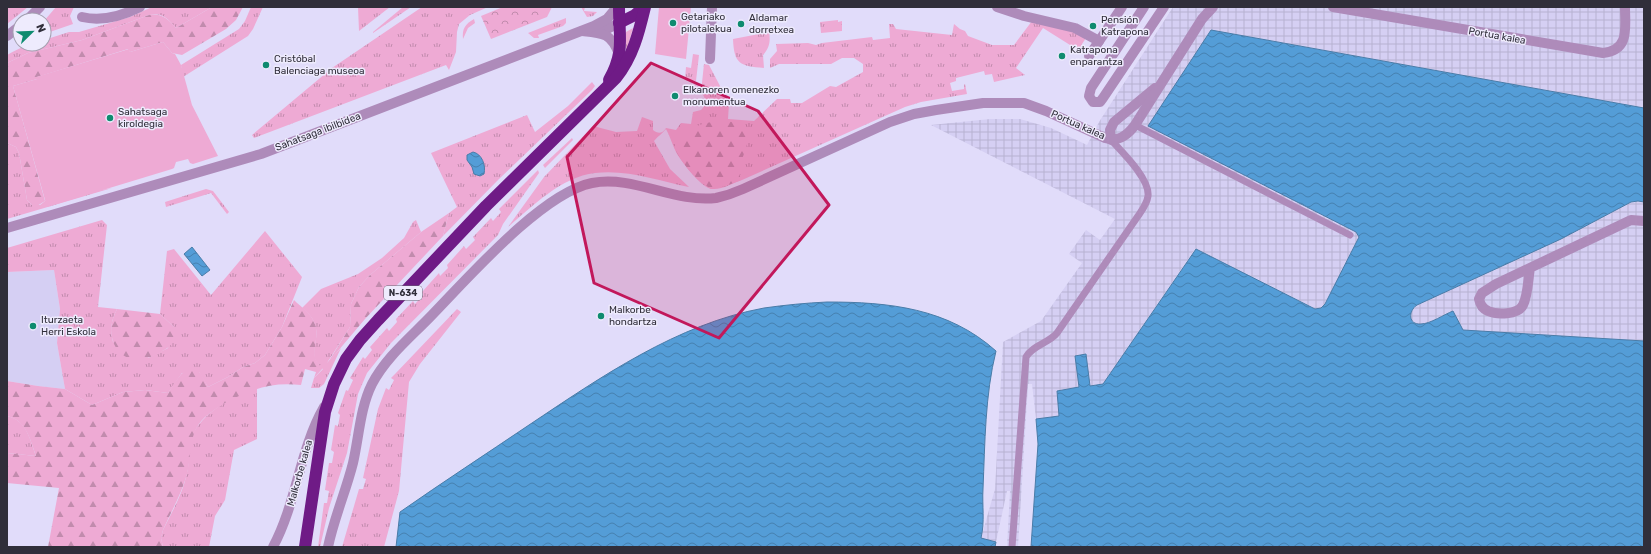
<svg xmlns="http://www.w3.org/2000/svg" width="1651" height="554" viewBox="0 0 1651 554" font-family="Rubik,sans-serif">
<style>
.built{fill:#d5cff3}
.industrial{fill:url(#industrial-grid)}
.grass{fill:url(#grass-tufts)}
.forest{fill:url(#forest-firs)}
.park{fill:url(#park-crowns)}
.pitch{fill:#eeaad4}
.water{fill:url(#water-waves);stroke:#497ca8}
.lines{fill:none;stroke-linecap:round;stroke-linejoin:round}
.lane{stroke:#ae8bba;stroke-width:7}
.street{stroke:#ae8bba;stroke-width:10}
.highway{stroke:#6f1b86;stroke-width:12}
.marked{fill:#c2185b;fill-opacity:0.2;stroke:#c2185b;stroke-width:3;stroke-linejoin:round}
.poi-dot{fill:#0e8b6f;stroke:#eeebfd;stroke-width:1.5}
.labels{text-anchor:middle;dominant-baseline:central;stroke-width:3;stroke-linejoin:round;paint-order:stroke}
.shield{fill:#eeebfd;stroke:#696774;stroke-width:1}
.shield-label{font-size:9px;font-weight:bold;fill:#302e3a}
.poi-label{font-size:10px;fill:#302e3a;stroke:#eeebfd;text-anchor:start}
.street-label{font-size:10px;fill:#302e3a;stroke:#eeebfd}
</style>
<defs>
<pattern id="industrial-grid" width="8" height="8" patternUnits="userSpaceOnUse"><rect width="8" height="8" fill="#d5cff3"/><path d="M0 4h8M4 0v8" fill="none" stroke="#b7b2d1"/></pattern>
<pattern id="grass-tufts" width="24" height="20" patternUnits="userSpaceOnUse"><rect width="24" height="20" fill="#eeaad4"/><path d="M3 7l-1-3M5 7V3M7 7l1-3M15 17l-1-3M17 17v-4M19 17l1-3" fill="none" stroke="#c18bad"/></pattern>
<pattern id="forest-firs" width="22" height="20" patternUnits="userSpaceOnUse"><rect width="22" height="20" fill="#eeaad4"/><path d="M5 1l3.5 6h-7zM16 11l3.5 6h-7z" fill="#c18bad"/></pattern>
<pattern id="park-crowns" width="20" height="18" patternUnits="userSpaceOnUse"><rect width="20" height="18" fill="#eeaad4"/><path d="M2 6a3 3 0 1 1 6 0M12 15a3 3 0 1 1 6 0" fill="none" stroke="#c18bad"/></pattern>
<pattern id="water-waves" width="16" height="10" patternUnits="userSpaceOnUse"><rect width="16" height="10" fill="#549dd7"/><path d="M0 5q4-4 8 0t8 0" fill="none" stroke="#4680af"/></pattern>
</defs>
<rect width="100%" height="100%" fill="#e1dcfa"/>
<polygon class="built" points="54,270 60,309 57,343 65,389 38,386 7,381 7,272"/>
<g class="industrial">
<polygon points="1173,7 1644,7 1644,108 1211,30 1149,126 1356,232 1359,237 1325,304 1321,308 1315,309 1195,249 1103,384 1090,387 1086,355 1079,388 1057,391 1059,416 1036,419 1032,384 1028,384 1018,547 1007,547 1010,491 1007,491 996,542 981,538 995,489 1003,342 1041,321 1082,263 1069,254 1086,230 1100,240 1115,219 931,125 990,119 1020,119 1051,128 1087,145 1099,122"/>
<polygon points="1638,201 1644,202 1644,341 1462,330 1416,324 1411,320 1411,312 1417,305 1560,239 1631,202"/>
</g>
<g class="grass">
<polygon points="7,7 28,7 7,24"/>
<polygon points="56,7 74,7 70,16 73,24 44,34 44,21"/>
<path d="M152 7H212L176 28C168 19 162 12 149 15L82 40 28 53 7 63V55C21 47 28 44 44 44V40L69 32H79L130 17Z"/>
<polygon points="251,7 263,7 253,29 248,36 183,77 181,65 239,29 245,21"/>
<polygon points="358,7 390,7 359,31"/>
<polygon points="403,7 411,7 373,33 373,32"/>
<polygon points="422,7 488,7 470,15 459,24 457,32 456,52 449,70 446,65 254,138 252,135 332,68"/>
<polygon points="581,7 585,7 584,11 597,12 593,16 587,17"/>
<polygon points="566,18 566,23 563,26 538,35 539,38 534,38 528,33"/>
<path d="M474 19 475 23 468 28 463 39C462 29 465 24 474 19Z"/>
<polygon points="838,20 838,22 842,21 842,31 821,33 820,22"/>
<path d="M1032 21 1076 32 1086 38 1078 50 1043 28 1016 68 1025 75 994 82 992 74 985 75 984 71 956 78V81L950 83 952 91 964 89V85L965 84 967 94 921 102 905 107 742 180C733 183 722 190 712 189 701 188 681 161 676 152 672 144 670 136 666 129 663 133 658 136 654 141L670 169 689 187C659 181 627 169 595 173 561 177 533 206 508 227L544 177 593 126 616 132 637 131 642 117 653 121V130C658 134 662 134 666 128L676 130 681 123 691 124 693 112 701 110C707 105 706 98 701 92L704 64 709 65 729 103 728 119 754 121 777 99H790L791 103H802L830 86 836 87 863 72V64L854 58H842L831 64H779L770 68V59L777 51 776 44 808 43 816 45 822 43 872 37 873 40 890 38 889 24H893L896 29 952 35 954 24 960 29 965 31 968 36 992 45H1014Z"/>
<polygon points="633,28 627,49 626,49 626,32"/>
<path d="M769 29C770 40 771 46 763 55L764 68C740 66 734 64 733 39L759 34 758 30Z"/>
<polygon points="693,54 699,55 696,81 685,80 686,67 691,68"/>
<polygon points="592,82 595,86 592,90 499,179 443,236 449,213 457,207 431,153 527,115 535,132 568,106"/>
<polygon points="572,138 573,140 545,168 543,165"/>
<polygon points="7,143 16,147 19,153 27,200 32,205 40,205 45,201 112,188 7,219"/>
<polygon points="538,170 539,173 503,224 498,235 391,343 367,373 358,394 347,453 329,508 320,547 318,547 324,503 327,503 329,491 325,490 329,463 332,463 334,452 331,450 335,425 338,426 340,415 338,413 346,390 348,391 353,380 350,378 363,357 365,359 372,350 370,347 387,328 389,331 397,322 396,319 413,301 415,304 423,295 422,292 439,273 440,276 448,268 447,265 464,246 466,249 475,240 473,237 491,218 493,221 501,212 499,209"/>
<polygon points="206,189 213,191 229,212 227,214 211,193 166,207 165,202"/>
<path d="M102 220 107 225 98 307 117 309C111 321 110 329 113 342L148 358 168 348 174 327 160 314 167 251 174 249 211 295 265 231 302 277 282 327 265 355 255 363 243 367 228 377 208 387 199 372 182 373 168 393 145 390 123 392 92 405 65 389 57 343 60 309 54 270 7 272V248Z"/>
<path d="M416 220 421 232 370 275 359 287 351 304 350 327 327 363 341 348 324 384 319 388H311L314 378 323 369C305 355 321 341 315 325 313 317 308 313 302 308L321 289 358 274 382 258 404 238 413 222Z"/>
<polygon points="457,309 461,312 420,364 409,382 399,491 384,547 342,547 359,489 363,489 366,479 363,478 378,409 386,388 389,390 394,380 391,378 395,374"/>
<path d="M257 388V439L234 450 225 500 215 516 209 547H163L161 538 163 530C172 512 183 493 187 473 190 461 188 448 192 437 201 413 233 396 257 388Z"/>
<path d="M7 416C27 420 30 440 36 456L7 453Z"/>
</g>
<g class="forest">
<path d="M212 7H243L236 20 226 29 182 55 172 53 163 42 130 52 128 49 37 77V79L13 86 45 201 37 206 32 205 27 200 19 153 16 147 7 143V63L28 53 82 40 149 15C162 13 168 19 176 28Z"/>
<path d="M719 121C729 121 741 122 747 130 752 147 735 163 741 180L726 186 711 189C695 179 682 164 674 147 682 129 701 123 719 121Z"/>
<polygon points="449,213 443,236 365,319 327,364 350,327 351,304 359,287 370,275 421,232"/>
<path d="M294 300C301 307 312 314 315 324 321 340 306 356 323 368L314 378 316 372 305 369 301 385C270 382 252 389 225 403 214 410 202 417 196 429 189 443 191 459 187 474 182 493 171 512 163 530L161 538 163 547H48L59 488 7 483V453L36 456C30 439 26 420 7 416V381L38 386 65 389 92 405 123 392 145 390 168 393C174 385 186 360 198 371 202 374 205 382 208 387L228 377 243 367 255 363 265 355 282 327Z"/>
<path d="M117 309 160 314 174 327C175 332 176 337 173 342 171 346 166 349 161 352 145 362 123 364 114 344 109 331 111 321 117 309Z"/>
</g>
<polygon class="park" points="503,7 552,7 547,17 491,39 481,16"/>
<g class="pitch">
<polygon points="659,7 691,7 686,59 655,54"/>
<polygon points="163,42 172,53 175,54 181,65 192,105 218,156 193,164 190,163 188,159 176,162 174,168 172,169 47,207 13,86 37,79 36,77 129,49 130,52"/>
</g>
<g class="water">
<path d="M1211 30 1644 108V202L1638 201 1631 202 1561 239 1417 305C1408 311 1408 325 1421 324 1430 324 1445 314 1453 311L1463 330 1644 341V547H1031L1038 444 1036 419 1059 416 1057 391 1079 387 1075 356 1086 354 1090 386 1103 384 1196 249 1315 309 1321 308 1325 304 1359 237 1356 232 1148 126Z"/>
<path d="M473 152C482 154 486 165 484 174L480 176 474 174 472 167 467 160V155Z"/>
<polygon points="192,247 210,270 202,276 184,254"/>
<path d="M827 302C889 302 948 308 996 351 985 395 985 443 983 489 982 505 985 522 981 538L996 542 995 547H396L400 512C443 482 486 454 529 425 601 377 677 324 764 308 785 305 806 303 827 302Z"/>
</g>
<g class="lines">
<g class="lane">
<polyline points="1135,125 1350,235"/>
<path d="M1012 547 1026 357C1033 345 1049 343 1057 333L1138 216C1142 210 1147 204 1148 196 1150 179 1122 152 1111 140"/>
</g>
<g class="street">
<polyline points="997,7 1024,16 1075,28 1099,41"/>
<polyline points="1144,7 1091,88 1089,96 1093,102 1100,102 1103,98 1164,7"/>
<path d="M1333 7 1603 53C1630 50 1625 28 1625 7"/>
<path d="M82 17C103 22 122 16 140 7"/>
<polyline points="27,20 40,7"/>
<polyline points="594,30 607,29 619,23"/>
<path d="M582 31C603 33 611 33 619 54"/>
<polyline points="7,36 20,26"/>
<polyline points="1089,56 1122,7"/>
<polyline points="710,59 712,7"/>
<polyline points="1111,140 1110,130 1114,122 1155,88"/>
<polyline points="7,228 261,154 594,26 607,19 617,7"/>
<path d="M1530 268C1528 280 1528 295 1523 305 1518 315 1497 315 1488 311 1483 309 1480 304 1479 299L1482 293 1496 284 1631 220 1644 221"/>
<path d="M273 547C297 502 299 451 324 407"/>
<path d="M328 547C334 518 346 491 353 463 359 437 360 408 372 384 386 357 411 337 432 315 468 278 542 193 592 183 634 175 674 203 716 198 725 196 734 193 743 189L890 122 914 114 936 110 983 103H1024L1046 111 1105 138C1118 142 1127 136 1135 125L1202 19 1213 7"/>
</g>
<g class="highway">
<polyline points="619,23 635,15 644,7"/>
<path d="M609 80C625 51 619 38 619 7"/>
<path d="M305 547 325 412 334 384 346 359 360 340 378 320 486 206 616 78C633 57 639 32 645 7"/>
</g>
</g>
<path class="marked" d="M651 63 758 111 829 205 719 338 594 283 567 157Z"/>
<g class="poi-dot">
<circle cx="673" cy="23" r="4"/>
<circle cx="741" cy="24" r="4"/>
<circle cx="1093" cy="26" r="4"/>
<circle cx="1062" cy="56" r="4"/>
<circle cx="266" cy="65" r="4"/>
<circle cx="675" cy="96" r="4"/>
<circle cx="110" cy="118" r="4"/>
<circle cx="601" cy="316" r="4"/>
<circle cx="33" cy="326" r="4"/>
</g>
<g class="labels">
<rect class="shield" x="384" y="286" width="38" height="14" rx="3"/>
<g class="shield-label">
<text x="403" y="293">N-634</text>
</g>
<g class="poi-label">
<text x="681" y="17">Getariako<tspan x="681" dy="12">pilotalekua</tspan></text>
<text x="749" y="18">Aldamar<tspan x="749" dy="12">dorretxea</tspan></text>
<text x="1101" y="20">Pensión<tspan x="1101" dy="12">Katrapona</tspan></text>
<text x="1070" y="50">Katrapona<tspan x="1070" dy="12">enparantza</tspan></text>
<text x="274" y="59">Cristóbal<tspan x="274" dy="12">Balenciaga museoa</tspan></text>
<text x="683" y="90">Elkanoren omenezko<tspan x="683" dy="12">monumentua</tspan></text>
<text x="118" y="112">Sahatsaga<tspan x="118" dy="12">kiroldegia</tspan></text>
<text x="609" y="310">Malkorbe<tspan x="609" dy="12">hondartza</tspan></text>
<text x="41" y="320">Iturzaeta<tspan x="41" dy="12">Herri Eskola</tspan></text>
</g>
<g class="street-label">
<text transform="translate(1497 36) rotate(10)">Portua kalea</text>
<text transform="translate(1078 125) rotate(24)">Portua kalea</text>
<text transform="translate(318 132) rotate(-21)">Sahatsaga ibilbidea</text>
<text transform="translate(300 473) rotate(-74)">Malkorbe kalea</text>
</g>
</g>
<rect width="1651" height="554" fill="none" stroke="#302e3a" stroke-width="16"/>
<g transform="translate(32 32) rotate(67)"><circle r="19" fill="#eeebfd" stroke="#a29faf"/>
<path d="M0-3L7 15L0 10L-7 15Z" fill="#0e8b6f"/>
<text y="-6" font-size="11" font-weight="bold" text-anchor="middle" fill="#302e3a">N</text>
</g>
</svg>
